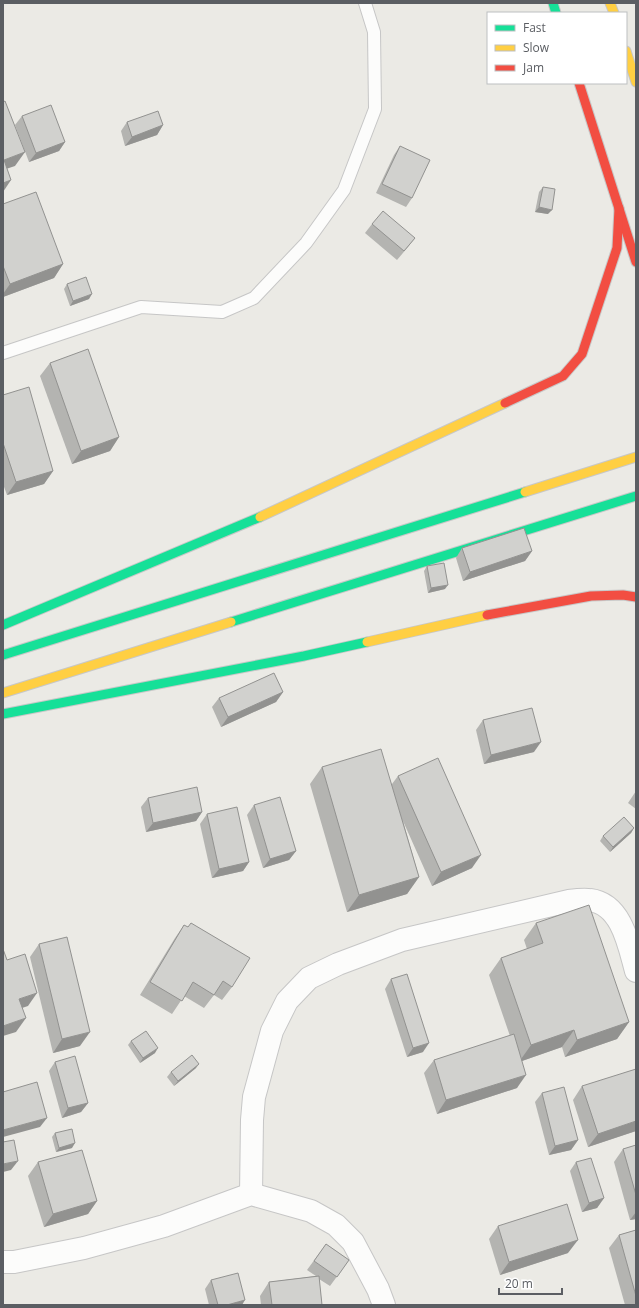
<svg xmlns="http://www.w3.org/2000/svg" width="639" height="1308" viewBox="0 0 639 1308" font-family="'Open Sans',sans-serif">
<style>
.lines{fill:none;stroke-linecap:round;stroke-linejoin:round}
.lane-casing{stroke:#c6c6c6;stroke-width:14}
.street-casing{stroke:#c6c6c6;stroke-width:24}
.fast-casing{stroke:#c7c7c7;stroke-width:11}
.slow-casing{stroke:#c7c7c7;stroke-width:11}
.jam-casing{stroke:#c7c7c7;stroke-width:11}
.lane{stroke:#fcfcfb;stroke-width:12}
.street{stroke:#fcfcfb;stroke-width:22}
.fast{stroke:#16e098;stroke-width:9}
.slow{stroke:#ffcf43;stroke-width:9}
.jam{stroke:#f24e42;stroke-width:9}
.wall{fill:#b4b4b1}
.shaded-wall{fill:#929290}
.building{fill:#d1d1ce;stroke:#929290}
</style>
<rect width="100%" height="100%" fill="#ebeae5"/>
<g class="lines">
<g class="lane-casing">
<polyline id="lane" points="3,353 141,307 222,312 254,298 306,243 344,190 375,109 374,32 365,3"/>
</g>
<g class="street-casing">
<g id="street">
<path d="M251 1194 252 1120 254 1097 272 1031 287 1001 309 978 338 964 402 940 569 901C576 900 584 899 590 900 622 904 629 946 636 971"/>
<polyline points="3,1262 14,1262 84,1248 164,1226 251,1194 311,1211 336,1225 353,1242 378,1289 384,1305"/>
</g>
</g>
<g class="fast-casing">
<g id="fast">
<polyline points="553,3 556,13"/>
<polyline points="231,622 636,496"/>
<polyline points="3,625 260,517"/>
<polyline points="3,655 525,492"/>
<polyline points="3,714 304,656 367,642"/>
</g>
</g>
<g class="slow-casing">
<g id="slow">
<polyline points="610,3 614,13"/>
<polyline points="626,51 636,82"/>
<polyline points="525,492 636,457"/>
<polyline points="260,517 505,403"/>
<polyline points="367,642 487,615"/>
<polyline points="3,693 231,622"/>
</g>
</g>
<g class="jam-casing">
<g id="jam">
<polyline points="579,83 636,262"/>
<polyline points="505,403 563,376 582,354 617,248 619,208"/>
<polyline points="487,615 591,596 623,595 636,597"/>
</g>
</g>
<use href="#lane" class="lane"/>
<use href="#street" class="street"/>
<use href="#fast" class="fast"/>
<use href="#slow" class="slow"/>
<use href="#jam" class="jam"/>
</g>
<g class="wall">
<polygon points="22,116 65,142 59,151 29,162 15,125"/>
<polygon points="127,122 163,125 157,135 125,146 121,131"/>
<polygon points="400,146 412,198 406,207 376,193 394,155"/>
<polygon points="543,187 548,214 535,212 539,192"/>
<polygon points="3,204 63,264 54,278 3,297"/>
<polygon points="372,224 415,238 408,247 397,260 365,233"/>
<polygon points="67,284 89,299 70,306 64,289"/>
<polygon points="50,363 119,437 110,451 72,464 40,376"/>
<polygon points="3,395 53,471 44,484 7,495 3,484"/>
<polygon points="462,548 532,551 525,561 463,581 456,558"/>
<polygon points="427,566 445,589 428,593 424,571"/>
<polygon points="283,692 276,702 221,727 212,707 219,698"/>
<polygon points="483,720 534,752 484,764 476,730"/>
<polygon points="322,767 392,784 398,776 472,868 432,886 403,821 419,877 407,894 347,912 310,784"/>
<polygon points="636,791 636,809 628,803"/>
<polygon points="148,798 202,812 196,821 146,832 141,807"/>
<polygon points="254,805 296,851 289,860 263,868 247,815"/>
<polygon points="207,814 249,862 243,871 212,878 200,824"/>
<polygon points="634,828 631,833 610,852 600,841 603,836"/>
<polygon points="536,923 629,1022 617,1039 565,1057 562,1047 522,1061 517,1088 437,1114 424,1073 434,1060 510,1036 489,975 501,958 527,949 524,940"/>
<polygon points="184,925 232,987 222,1000 214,995 204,1008 184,996 172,1014 140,995 175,938"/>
<polygon points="39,944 80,1046 53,1053 30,957"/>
<polygon points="391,979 423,1052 407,1057 385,989"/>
<polygon points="131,1041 155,1053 140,1063 128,1045"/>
<polygon points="55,1062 88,1103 81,1112 62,1118 49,1071"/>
<polygon points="196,1068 174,1086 167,1077 171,1072"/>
<polygon points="582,1086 636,1131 588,1147 573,1100"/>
<polygon points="542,1093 578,1140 571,1150 549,1155 535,1102"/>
<polygon points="55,1133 72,1148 56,1152 52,1137"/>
<polygon points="636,1145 636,1219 630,1220 614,1162 623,1149"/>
<polygon points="38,1162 97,1201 88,1214 44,1227 28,1176"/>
<polygon points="576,1162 604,1198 597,1208 582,1212 570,1171"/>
<polygon points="498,1226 568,1253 500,1275 489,1239"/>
<polygon points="636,1230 636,1305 625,1305 609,1248 619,1235"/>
<polygon points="326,1244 349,1260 330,1286 319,1279 322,1305 261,1305 260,1296 269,1282 316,1276 307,1270"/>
<polygon points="211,1280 242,1305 209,1305 205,1289"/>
</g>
<g class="shaded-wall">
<polygon points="163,125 157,135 125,146 132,137"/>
<polygon points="65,142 59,151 29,162 36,153"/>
<polygon points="25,152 15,166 3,170 4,160"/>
<polygon points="11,180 3,192 3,183"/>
<polygon points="539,207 552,210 548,214 535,212"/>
<polygon points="63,264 54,278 3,297 3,294 10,284"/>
<polygon points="92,294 89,299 70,306 73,301"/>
<polygon points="119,437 110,451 72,464 81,451"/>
<polygon points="53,471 44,484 7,495 16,482"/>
<polygon points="532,551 525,561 463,581 470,572"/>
<polygon points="448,585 445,589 428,593 431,588"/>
<polygon points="283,692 276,702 221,727 228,717"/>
<polygon points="541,742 534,752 484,764 491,755"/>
<polygon points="202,812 196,821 146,832 153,823"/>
<polygon points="634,828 631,833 610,852 613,847"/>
<polygon points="296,851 289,860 263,868 270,859"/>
<polygon points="481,855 472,868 432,886 441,872"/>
<polygon points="249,862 243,871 212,878 219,869"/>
<polygon points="419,877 407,894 347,912 359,895"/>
<polygon points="37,993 28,1006 10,1012 19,999"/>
<polygon points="26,1018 16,1032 3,1036 3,1026"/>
<polygon points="629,1022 617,1039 565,1057 577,1040"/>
<polygon points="574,1030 562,1047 519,1062 531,1045"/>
<polygon points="90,1032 80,1046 53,1053 62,1039"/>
<polygon points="429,1043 423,1052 407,1057 413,1048"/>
<polygon points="158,1048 155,1053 140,1063 143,1058"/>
<polygon points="199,1064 196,1068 174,1086 178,1081"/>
<polygon points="526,1075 517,1088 437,1114 446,1100"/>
<polygon points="88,1103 81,1112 62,1118 68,1108"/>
<polygon points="47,1118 40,1127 3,1137 3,1130"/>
<polygon points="636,1121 636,1131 588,1147 598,1134"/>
<polygon points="578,1140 571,1150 549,1155 555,1146"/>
<polygon points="75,1143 72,1148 56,1152 59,1148"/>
<polygon points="18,1161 11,1170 3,1172 3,1164"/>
<polygon points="604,1198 597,1208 582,1212 589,1203"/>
<polygon points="97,1201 88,1214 44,1227 53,1214"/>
<polygon points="636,1212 636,1219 630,1220"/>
<polygon points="578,1240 568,1253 500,1275 509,1262"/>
<polygon points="245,1300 242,1305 227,1305"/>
</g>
<g class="building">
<polygon points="5,101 25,152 4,160 11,180 3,183 3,102"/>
<polygon points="51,105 65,142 36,153 22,116"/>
<polygon points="158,111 163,125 132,137 127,122"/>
<polygon points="400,146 430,160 412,198 382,184"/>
<polygon points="543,187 555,189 552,210 539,207"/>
<polygon points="36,192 63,264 10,284 3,266 3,204"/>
<polygon points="383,211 415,238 404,251 372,224"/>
<polygon points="86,277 92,294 73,301 67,284"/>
<polygon points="88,349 119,437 81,451 50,363"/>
<polygon points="29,387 53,471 16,482 3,443 3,395"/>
<polygon points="524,528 532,551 470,572 462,548"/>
<polygon points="444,563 448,585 431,588 427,566"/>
<polygon points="274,673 283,692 228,717 219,698"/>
<polygon points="532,708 541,742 491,755 483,720"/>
<polygon points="381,749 419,877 359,895 322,767"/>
<polygon points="438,758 481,855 441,872 398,776"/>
<polygon points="197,787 202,812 153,823 148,798"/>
<polygon points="280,797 296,851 270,859 254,805"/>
<polygon points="237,807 249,862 219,869 207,814"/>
<polygon points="624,817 634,828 613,847 603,836"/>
<polygon points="589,905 629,1022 577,1040 574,1030 531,1045 501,958 543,943 536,923"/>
<polygon points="191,923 250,958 232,987 223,981 214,995 193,982 182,1001 150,982 184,925 188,927"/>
<polygon points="67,937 90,1032 62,1039 39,944"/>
<polygon points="3,949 7,960 25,954 37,993 19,999 26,1018 3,1026"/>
<polygon points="407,974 429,1043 413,1048 391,979"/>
<polygon points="146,1031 158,1048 143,1058 131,1041"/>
<polygon points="514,1034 526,1075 446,1100 434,1060"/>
<polygon points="192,1055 199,1064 178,1081 171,1072"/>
<polygon points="75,1056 88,1103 68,1108 55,1062"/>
<polygon points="636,1069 636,1121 598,1134 582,1086"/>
<polygon points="37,1082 47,1118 3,1130 3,1092"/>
<polygon points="564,1087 578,1140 555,1146 542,1093"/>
<polygon points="72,1129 75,1143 59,1148 55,1133"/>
<polygon points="14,1140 18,1161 3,1164 3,1142"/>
<polygon points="636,1145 636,1195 623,1149"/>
<polygon points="82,1150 97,1201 53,1214 38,1162"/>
<polygon points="591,1158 604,1198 589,1203 576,1162"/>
<polygon points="567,1204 578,1240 509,1262 498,1226"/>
<polygon points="636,1230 636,1296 619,1235"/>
<polygon points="326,1244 349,1260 337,1277 314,1261"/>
<polygon points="238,1273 245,1300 227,1305 218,1305 211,1280"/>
<polygon points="319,1276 322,1305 272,1305 269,1282"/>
</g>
<rect width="639" height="1308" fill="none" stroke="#5b5e63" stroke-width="8"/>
<rect x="487" y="12" width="140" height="72" fill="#ffffff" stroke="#bdbfc1"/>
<rect x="495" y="25" width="20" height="6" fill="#16e098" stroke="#bdbfc1"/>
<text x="523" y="32" font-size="12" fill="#5b5e63">Fast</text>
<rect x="495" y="45" width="20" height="6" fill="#ffcf43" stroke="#bdbfc1"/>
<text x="523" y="52" font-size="12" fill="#5b5e63">Slow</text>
<rect x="495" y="65" width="20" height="6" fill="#f24e42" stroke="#bdbfc1"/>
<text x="523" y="72" font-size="12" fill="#5b5e63">Jam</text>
<path d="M499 1288v6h63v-6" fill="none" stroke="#5b5e63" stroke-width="2"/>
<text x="505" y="1288" font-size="12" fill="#5b5e63" stroke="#ffffff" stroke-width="3" paint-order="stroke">20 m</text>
</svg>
